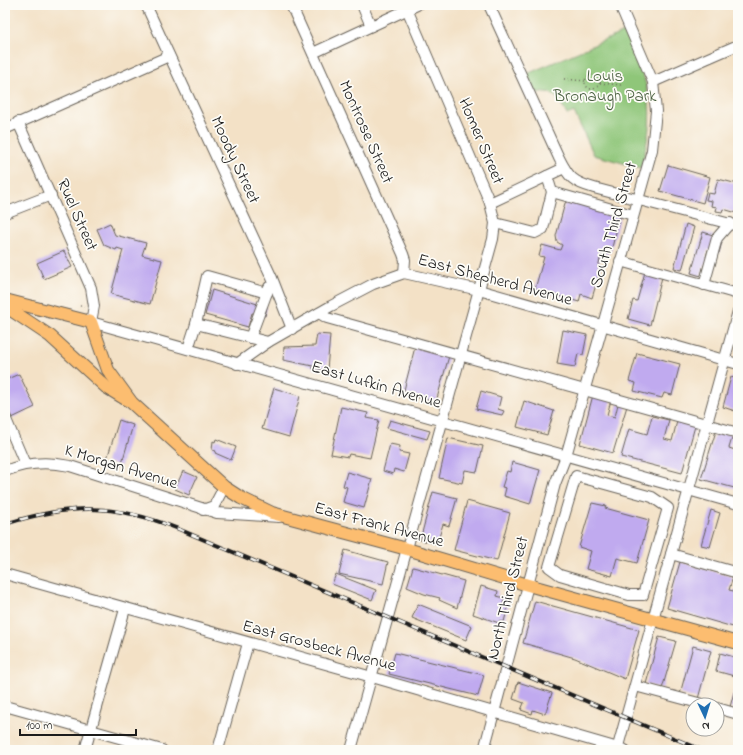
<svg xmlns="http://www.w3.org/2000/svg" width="743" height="755" viewBox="0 0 743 755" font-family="'Indie Flower',sans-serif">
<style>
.green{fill:#8fc679;stroke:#56714a}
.building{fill:#c0aaef}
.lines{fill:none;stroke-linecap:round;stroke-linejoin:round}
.minor-casing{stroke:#676158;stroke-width:12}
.major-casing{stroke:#676158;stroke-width:14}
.path{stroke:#676158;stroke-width:1.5;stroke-dasharray:1 3;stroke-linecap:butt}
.minor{stroke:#fff;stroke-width:10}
.major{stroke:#fcbd6f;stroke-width:12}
.rail-casing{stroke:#1c1c1c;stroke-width:4}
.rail{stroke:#fdfcf7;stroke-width:2.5;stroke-dasharray:8;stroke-linecap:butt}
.labels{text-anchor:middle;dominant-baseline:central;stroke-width:3.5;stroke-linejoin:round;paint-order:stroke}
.park-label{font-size:17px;fill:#4a6041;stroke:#fdfcf7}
.street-label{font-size:17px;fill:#1c1c1c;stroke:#fdfcf7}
</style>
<rect width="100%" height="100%" fill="#fdfcf7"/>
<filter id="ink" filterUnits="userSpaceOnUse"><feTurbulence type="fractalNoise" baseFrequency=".025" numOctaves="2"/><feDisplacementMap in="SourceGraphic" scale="8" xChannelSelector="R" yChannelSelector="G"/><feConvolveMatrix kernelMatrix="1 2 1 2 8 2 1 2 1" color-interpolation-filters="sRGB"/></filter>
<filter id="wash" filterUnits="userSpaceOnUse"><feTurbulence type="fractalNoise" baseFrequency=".012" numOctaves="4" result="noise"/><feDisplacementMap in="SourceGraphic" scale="16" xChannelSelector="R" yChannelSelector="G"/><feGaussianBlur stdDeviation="0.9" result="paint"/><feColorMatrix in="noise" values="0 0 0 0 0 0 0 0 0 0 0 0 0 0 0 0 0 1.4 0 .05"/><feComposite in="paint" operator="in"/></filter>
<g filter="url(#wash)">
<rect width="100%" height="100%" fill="#f3e1c6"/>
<path class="green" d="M626 31C650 87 657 108 641 168L594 155 574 112 567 115C562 106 557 92 545 92 542 91 539 93 535 93L527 74Z"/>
<g id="blocks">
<g class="building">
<polygon points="668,165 710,177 703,203 660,191"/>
<polygon points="718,179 738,184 737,213 723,209 722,212 716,211 717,207 711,206 712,201 706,200 708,193 714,194"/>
<polygon points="570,200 619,215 620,217 611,251 606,255 601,255 598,267 601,268 592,298 581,294 579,302 535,289 544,257 539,256 542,245 560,250 562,245 557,242 556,236 565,203"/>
<polygon points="110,223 115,235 146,243 142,255 162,260 150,304 111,294 123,250 117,248 116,250 104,245 97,229"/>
<polygon points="686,224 694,227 682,270 674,268"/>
<polygon points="703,232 713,235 712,239 722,242 719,253 708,250 706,257 710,258 704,265 701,276 691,273"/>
<polygon points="64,251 72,267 44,279 37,263"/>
<polygon points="645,272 662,277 650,325 628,319 633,300 637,301"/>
<polygon points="212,290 267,307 265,316 252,313 248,327 205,315"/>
<polygon points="563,330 587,335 583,355 578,354 575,367 557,364"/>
<polygon points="317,334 330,335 327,370 313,369 313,366 283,360 284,347 315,346"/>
<polygon points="415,347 449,356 436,402 403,394"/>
<polygon points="637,353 680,364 672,395 664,393 662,398 634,391 636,383 629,381"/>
<polygon points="19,374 35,407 12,418 5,404 5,380"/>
<polygon points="731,377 738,379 738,412 723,407"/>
<polygon points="274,388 300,396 289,437 262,429"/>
<polygon points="481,391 501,397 498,409 504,411 502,415 476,409"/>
<polygon points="593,395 611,400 607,415 615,417 618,404 627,406 613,453 580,444"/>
<polygon points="524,401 554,411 547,435 517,427"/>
<polygon points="341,407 368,413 366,418 379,420 370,458 349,454 348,457 331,454"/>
<polygon points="652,416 669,420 664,439 672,441 677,421 695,426 682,473 621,457 629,429 647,434"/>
<polygon points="119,420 133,425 121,466 106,462"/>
<polygon points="390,420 430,431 427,439 387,428"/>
<polygon points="716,431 733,435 729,448 738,451 738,489 701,479"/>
<polygon points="448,438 483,446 477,472 465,470 462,483 439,478"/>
<polygon points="216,439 236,447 231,460 215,453 216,451 212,450 213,441 215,442"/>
<polygon points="390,444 400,446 399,452 409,454 404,472 394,469 393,474 383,471"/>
<polygon points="512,462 540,470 530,504 504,496 506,488 502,487 507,471 510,472"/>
<polygon points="183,471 197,477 189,495 175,489"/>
<polygon points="347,472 372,479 364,508 343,502 347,487 343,486"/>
<polygon points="433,492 457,498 449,526 443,524 437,544 420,540"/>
<polygon points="467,501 510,513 497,561 454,550"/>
<polygon points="592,503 606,506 605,508 649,520 637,563 617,558 612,576 586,569 591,551 579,547"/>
<polygon points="711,510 720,513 710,547 701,545"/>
<polygon points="345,550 388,562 383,584 339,574"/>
<polygon points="680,562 733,577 729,590 738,592 738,611 733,627 667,608"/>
<polygon points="413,567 464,581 457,608 439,600 440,598 424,594 407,587"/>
<polygon points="336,574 376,590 372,600 332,584"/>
<polygon points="481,586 498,591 497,596 504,598 503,605 508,606 504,622 499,621 499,623 473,614"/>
<polygon points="535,601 639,630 625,679 575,658 523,643"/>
<polygon points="418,604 472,626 466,640 412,618"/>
<polygon points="659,637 676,641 662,689 646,684"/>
<polygon points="693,646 711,651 698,699 680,694"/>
<polygon points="395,653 484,675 478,696 389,674"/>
<polygon points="720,653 738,658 738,677 716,671"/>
<polygon points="518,682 552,693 545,714 533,710 532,714 521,710 524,703 513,699"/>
<polygon points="734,692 738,693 738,710 730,707"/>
</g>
</g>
</g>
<g filter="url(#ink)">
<use href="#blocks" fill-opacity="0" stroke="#676158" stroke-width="1"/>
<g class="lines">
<g class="minor-casing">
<g id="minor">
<polyline points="146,5 272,278 292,329"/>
<polyline points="291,5 403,254 405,260 404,273"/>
<polyline points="362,5 371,26"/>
<path d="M489 5 559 158C569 178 573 182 594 188L738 226"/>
<polyline points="313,53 417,5"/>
<polyline points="653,82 738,45"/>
<polyline points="18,122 91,288 94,306 91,322 738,504"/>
<polyline points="5,129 169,56"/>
<polyline points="552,192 633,215"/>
<polyline points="490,203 564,168"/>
<polyline points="5,213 51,195"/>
<polyline points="495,223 535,233 543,229 552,192 547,176"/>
<polyline points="620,261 738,294"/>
<polyline points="704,285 717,238 730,223"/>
<polyline points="319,313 327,318 738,433"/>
<polyline points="196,324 207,276 267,293"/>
<polyline points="250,338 269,287"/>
<polyline points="188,349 196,324 268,342"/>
<polyline points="237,364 268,342 331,306 373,284 404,273 479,290 738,364"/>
<polyline points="5,417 25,464"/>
<path d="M5 471C27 462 47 461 70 466L217 513 279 517"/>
<polygon points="576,476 652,497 668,508 643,595 629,595 560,575 549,567"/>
<polyline points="203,510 214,506 224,487"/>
<polyline points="671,554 738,573"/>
<polyline points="5,574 372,677 625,750"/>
<polyline points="635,686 706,705"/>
<polyline points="5,706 162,750"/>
<polyline points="717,708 738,714"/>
<polyline points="85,750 125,609"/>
<polyline points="218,750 248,643"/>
<polyline points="351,750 493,239 495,223 490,203 407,9"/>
<polyline points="484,750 555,484 566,456 652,150 656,111 653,82 620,5"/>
<polyline points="617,750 738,311"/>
</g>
</g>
<g class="major-casing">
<g id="major">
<polyline points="5,300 91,322 108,370 132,403 224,487 241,498 272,513 407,549 528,585 738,643"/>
<polyline points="5,306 50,336 106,387 127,400"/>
</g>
</g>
<g class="path">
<circle cx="592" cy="82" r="7"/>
<polyline points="564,79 585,81"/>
<polyline points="600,83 621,85"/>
<polyline points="80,306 84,307"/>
</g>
<use href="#minor" class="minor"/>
<use href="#major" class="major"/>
<g class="rail-casing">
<path id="rail" d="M5 524C70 504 113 503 176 528L702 750"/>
</g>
<use href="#rail" class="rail"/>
</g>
</g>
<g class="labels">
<g class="park-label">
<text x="605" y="76">Louis<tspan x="605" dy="20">Bronaugh Park</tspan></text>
</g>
<g class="street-label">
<text transform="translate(366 132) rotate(66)">Montrose Street</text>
<text transform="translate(481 141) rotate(67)">Homer Street</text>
<text transform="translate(235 160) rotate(65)">Moody Street</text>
<text transform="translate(77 215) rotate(66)">Ruel Street</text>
<text transform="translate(614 225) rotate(-74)">South Third Street</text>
<text transform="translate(495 280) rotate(15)">East Shepherd Avenue</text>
<text transform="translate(376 385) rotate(16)">East Lufkin Avenue</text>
<text transform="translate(121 467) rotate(17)">K Morgan Avenue</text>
<text transform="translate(379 525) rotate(15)">East Frank Avenue</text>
<text transform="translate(508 598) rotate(-76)">North Third Street</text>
<text transform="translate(319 646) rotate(15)">East Grosbeck Avenue</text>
</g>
</g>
<rect width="743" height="755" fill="none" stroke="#fdfcf7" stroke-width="20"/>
<g transform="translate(705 717) rotate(176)"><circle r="19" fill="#fdfcf7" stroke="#a3a29f"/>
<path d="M0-3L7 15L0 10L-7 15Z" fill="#1f6fb2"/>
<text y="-6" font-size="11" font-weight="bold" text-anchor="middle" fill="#1c1c1c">N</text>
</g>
<path d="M20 729v6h116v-6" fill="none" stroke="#1c1c1c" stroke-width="2"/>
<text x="26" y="729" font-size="12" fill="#1c1c1c" stroke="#fdfcf7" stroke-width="3" paint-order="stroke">100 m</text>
</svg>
